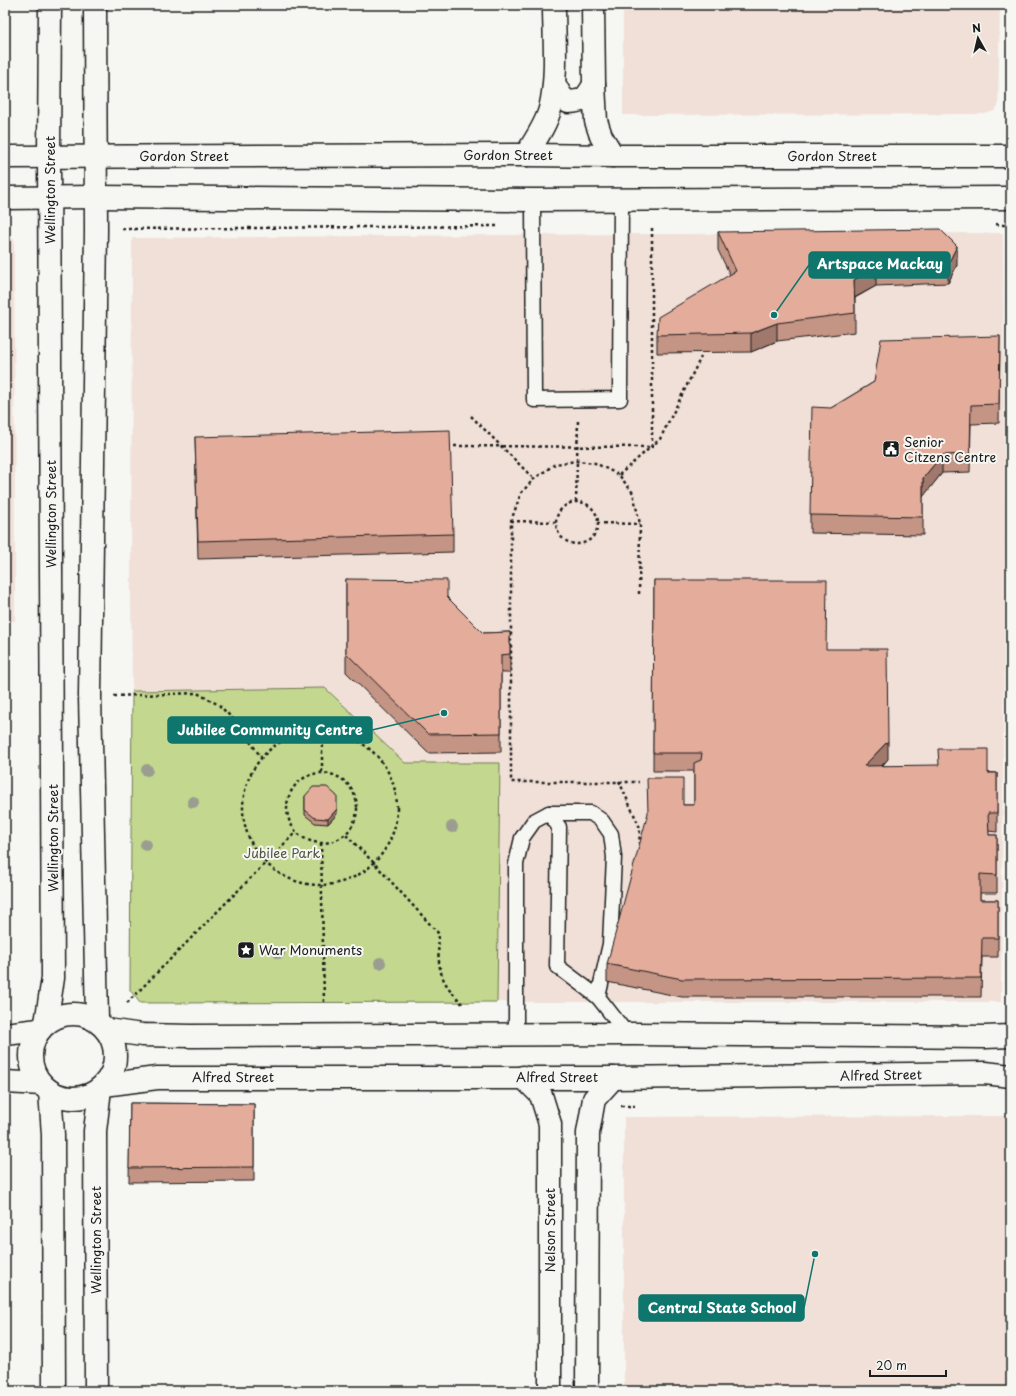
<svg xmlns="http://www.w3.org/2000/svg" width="1016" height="1396" font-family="'Playpen Sans',sans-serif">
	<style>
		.built { fill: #f1e0d8 }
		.green { fill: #c3d88e; stroke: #707a55 }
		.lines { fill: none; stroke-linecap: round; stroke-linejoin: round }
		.service-casing { stroke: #1c1c1c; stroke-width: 17 }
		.tertiary-casing { stroke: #1c1c1c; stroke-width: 25 }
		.secondary-casing { stroke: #1c1c1c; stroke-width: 25 }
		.path { stroke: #1c1c1c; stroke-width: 2.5; stroke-dasharray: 3 3; stroke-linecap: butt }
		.service { stroke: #f6f6f2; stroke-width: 14 }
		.tertiary { stroke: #f6f6f2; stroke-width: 22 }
		.secondary { stroke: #f6f6f2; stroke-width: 22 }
		.tree { fill: #9a9d8f }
		.wall { fill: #c49485; stroke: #1c1c1c }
		.shaded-wall { fill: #a0786c; stroke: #1c1c1c }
		.building { fill: #e4ac9b; stroke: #1c1c1c }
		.labels { text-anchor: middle; stroke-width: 4; stroke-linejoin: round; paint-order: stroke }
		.street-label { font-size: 13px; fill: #1c1c1c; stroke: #f6f6f2 }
		.poi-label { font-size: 13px; fill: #1c1c1c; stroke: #f6f6f2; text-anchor: start }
		.park-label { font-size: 13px; fill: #4e543e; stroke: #f6f6f2 }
		.leader { fill: none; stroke: #0f766e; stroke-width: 1.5 }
		.callout-dot { fill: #0f766e; stroke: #f6f6f2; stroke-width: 1.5 }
		.callout { fill: #0f766e; stroke: #0f766e; stroke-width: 1.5 }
		.callout-label { font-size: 14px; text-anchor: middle; font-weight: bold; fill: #fff }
	</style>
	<rect width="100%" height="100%" fill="#f6f6f2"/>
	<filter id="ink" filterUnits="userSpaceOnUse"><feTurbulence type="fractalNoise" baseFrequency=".025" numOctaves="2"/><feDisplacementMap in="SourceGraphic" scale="8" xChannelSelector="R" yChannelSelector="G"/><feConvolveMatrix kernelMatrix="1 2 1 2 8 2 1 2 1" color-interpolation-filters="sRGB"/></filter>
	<g filter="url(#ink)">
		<g class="built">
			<path d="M5,5h6l-1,110h-5z"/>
			<path d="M623,5h377l-2,101 -4,5 -9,3 -362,1z"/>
			<path d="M1003,233l2,308 -4,461h-504l-357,1 -10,-13 2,-299 -1,-97 1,-356 502,-4z"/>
			<path d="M5,239h9l1,382h-10z"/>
			<path d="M1005,1116l1,275h-382v-274z"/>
		</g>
		<path class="green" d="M325,688l80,75h95l-3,239 -357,1 -10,-13 2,-299z"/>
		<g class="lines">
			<defs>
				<g id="service">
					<path d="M533,200l1,200 86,-1 1,-200"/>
					<path d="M549,813l10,14 -2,139 41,31"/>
					<path d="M516,1035v-171l6,-26 12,-17 15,-8h42l11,8 9,13 3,23 -4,87 -12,53 29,37"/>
				</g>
				<g id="tertiary">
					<path d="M95,5l1,225 -6,466 7,324"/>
					<path d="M593,5l1,80 2,36 5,15 12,20"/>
					<path d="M555,85l6,11 7,6c17,-1 17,-3 26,-17"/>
					<path d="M526,155c9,-15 20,-30 24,-46 8,-32 4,-71 4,-104"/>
					<circle cx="73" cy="1056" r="42"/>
					<path d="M46,1023l7,-45 -4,-821 1,-152"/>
					<path d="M107,1030l35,5 49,1 443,-2 351,3 26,-1"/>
					<path d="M5,1034l34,-4"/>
					<path d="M523,1077l18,18 9,29v267"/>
					<path d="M5,1082l37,2"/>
					<path d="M104,1085l53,-7h456l372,-5 26,3"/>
					<path d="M50,1091l3,44 1,256"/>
					<path d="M96,1391l-1,-260 5,-42"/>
					<path d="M587,1391l1,-258 6,-34 19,-21"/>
				</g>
				<g id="secondary">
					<path d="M5,157l521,-2 87,1h398"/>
					<path d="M5,198l90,-1 438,3 478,-2"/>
				</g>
			</defs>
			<use href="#service" class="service-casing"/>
			<use href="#tertiary" class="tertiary-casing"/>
			<use href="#secondary" class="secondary-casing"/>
			<g class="path">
				<path d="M996,224l15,2"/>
				<path d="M122,229l377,-3"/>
				<path d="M471,416l63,63"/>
				<path d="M448,446l204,1v-222"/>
				<path d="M619,475l41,-36 41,-82"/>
				<path d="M576,502l2,-83"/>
				<circle cx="577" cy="523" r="21"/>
				<path d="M511,521l45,1"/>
				<path d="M597,523l43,1"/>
				<path d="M639,594l1,-70 -7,-31 -14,-18 -24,-12 -18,-2 -22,3 -21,15 -13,14 -10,28v261h128"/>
				<path d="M114,696l83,-3 22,12 17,17 25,35"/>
				<circle cx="320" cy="808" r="77"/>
				<path d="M322,772v-41"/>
				<circle cx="322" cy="808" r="35"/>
				<path d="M619,781l21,47 -1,20"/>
				<path d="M346,835l28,28 65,71c-1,16 -2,35 7,50 4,7 11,13 16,20"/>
				<path d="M321,843l3,160"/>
				<path d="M127,1003l169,-171"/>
				<path d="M621,1106h14"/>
			</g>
			<use href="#service" class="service"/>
			<use href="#tertiary" class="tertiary"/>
			<use href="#secondary" class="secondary"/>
		</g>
		<g class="tree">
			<circle cx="147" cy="770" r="6"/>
			<circle cx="193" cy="802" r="6"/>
			<circle cx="452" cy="827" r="6"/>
			<circle cx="146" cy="845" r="6"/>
			<circle cx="279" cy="953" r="6"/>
			<circle cx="380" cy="963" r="6"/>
		</g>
		<g class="wall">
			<path d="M718,232l239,33 -9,18 -72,3 -21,12v34l-78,9 -26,11 -94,1v-18l73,-60 -12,-25z"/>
			<path d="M1000,336l-1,87 -28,1 -1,48 -28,1 -19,23v39l-113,-2v-18l21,-107 43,-26z"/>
			<path d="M195,437l258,97v18l-255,7z"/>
			<path d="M346,579l101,18 36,36 27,-1v41h-9v79l-73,1 -82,-81z"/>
			<path d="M654,580l172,69 62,110 -6,7 115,7v59l-9,-1 1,4h8v58h-17v7h18v57h-16l-1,40h-299l-75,-15v-18l76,-159h11v-34h-41z"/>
			<path d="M305,796l32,18 -9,10 -13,-1 -10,-8z"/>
			<path d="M130,1103l124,1v77l-125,1z"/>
		</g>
		<g class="shaded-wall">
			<path d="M957,246v19l-9,18v-19z"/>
			<path d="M876,267v19l-22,12v-18z"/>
			<path d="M777,323v18l-26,11v-19z"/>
			<path d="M942,455v18l-19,24v-19z"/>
			<path d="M888,741v18l-24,25v-18z"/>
			<path d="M337,809v5l-9,10v-5z"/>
		</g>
		<g class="building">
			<path d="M940,229l17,17 -9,18 -72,3 -22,13 1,33 -78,10 -26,10 -94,2 1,-18 78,-46 -18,-39z"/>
			<path d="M1000,336l-1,68 -28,1 -1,49 -28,1 -19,23v39l-113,-2 2,-108 19,1 43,-26 7,-43z"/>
			<path d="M450,430l3,104 -255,7 -3,-104z"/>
			<path d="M346,579l101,1v17l36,36 27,-1v22l-9,1v78l-73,1 -82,-81z"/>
			<path d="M654,580h173l-1,69h61l1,92 -24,25 75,-1 -1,-16h50v24h9v40h-9l1,22h8v40l-17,-1v26h18v38h-16l-1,40 -299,1 -75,-15 41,-151 -1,-35h36v27h11v-42l7,-3 1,-7h-49z"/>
			<path d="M313,787h14l10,9v13l-9,10 -13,-1 -10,-8v-14z"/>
			<path d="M130,1103l124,1v63l-125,1z"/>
		</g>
	</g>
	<defs>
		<symbol id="civic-square" viewBox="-11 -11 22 22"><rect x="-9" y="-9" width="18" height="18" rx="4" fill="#1c1c1c" stroke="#f6f6f2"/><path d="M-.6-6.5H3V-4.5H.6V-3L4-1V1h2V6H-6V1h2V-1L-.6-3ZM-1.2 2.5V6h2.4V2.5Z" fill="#fff"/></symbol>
		<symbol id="sight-square" viewBox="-11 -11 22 22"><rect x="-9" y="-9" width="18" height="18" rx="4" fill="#1c1c1c" stroke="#f6f6f2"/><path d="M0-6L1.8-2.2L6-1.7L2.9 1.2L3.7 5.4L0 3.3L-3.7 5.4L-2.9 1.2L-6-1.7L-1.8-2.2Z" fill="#fff"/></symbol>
	</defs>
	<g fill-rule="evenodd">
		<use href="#civic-square" x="881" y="439" width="20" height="20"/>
		<use href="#sight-square" x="236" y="940" width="20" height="20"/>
	</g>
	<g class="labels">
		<g class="street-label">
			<text x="508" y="160">Gordon Street</text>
			<text x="184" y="161">Gordon Street</text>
			<text x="832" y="161">Gordon Street</text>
			<text transform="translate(50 190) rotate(-90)" y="5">Wellington Street</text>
			<text transform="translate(51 514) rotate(-90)" y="5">Wellington Street</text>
			<text transform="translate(53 838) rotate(-90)" y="5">Wellington Street</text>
			<text transform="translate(881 1075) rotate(-1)" y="5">Alfred Street</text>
			<text x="233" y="1082">Alfred Street</text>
			<text x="557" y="1082">Alfred Street</text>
			<text transform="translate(550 1230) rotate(-90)" y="5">Nelson Street</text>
			<text transform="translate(96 1240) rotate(-90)" y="5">Wellington Street</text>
		</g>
		<g class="poi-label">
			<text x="904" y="447">Senior<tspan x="904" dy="15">Citzens Centre</tspan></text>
			<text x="259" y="955">War Monuments</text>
		</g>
		<g class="park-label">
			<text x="282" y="858">Jubilee Park</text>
		</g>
	</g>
	<path class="leader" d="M774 315L809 265M444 713L372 730M815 1254L804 1308"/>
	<g class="callout-dot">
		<circle cx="774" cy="315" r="4"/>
		<circle cx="444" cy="713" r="4"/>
		<circle cx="815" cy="1254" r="4"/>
	</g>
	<g class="callout">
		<rect x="809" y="252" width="141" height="26" rx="4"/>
		<rect x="168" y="717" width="204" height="26" rx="4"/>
		<rect x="639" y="1295" width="165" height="26" rx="4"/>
	</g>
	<g class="callout-label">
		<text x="880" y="269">Artspace Mackay</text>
		<text x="270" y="735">Jubilee Community Centre</text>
		<text x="722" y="1313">Central State School</text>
	</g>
	<rect width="1016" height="1396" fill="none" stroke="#f6f6f2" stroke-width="20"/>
	<rect x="10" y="10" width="996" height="1376" fill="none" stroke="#1c1c1c" stroke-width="1.5" filter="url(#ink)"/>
	<g transform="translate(978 38) rotate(352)" stroke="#f6f6f2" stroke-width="3" paint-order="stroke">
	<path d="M0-3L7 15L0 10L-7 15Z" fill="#1c1c1c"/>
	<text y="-6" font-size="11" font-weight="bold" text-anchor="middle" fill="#1c1c1c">N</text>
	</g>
	<path d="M870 1370v6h76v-6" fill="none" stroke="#1c1c1c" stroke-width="2"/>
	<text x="876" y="1370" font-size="12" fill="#1c1c1c" stroke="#f6f6f2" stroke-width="3" paint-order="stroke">20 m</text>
</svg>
